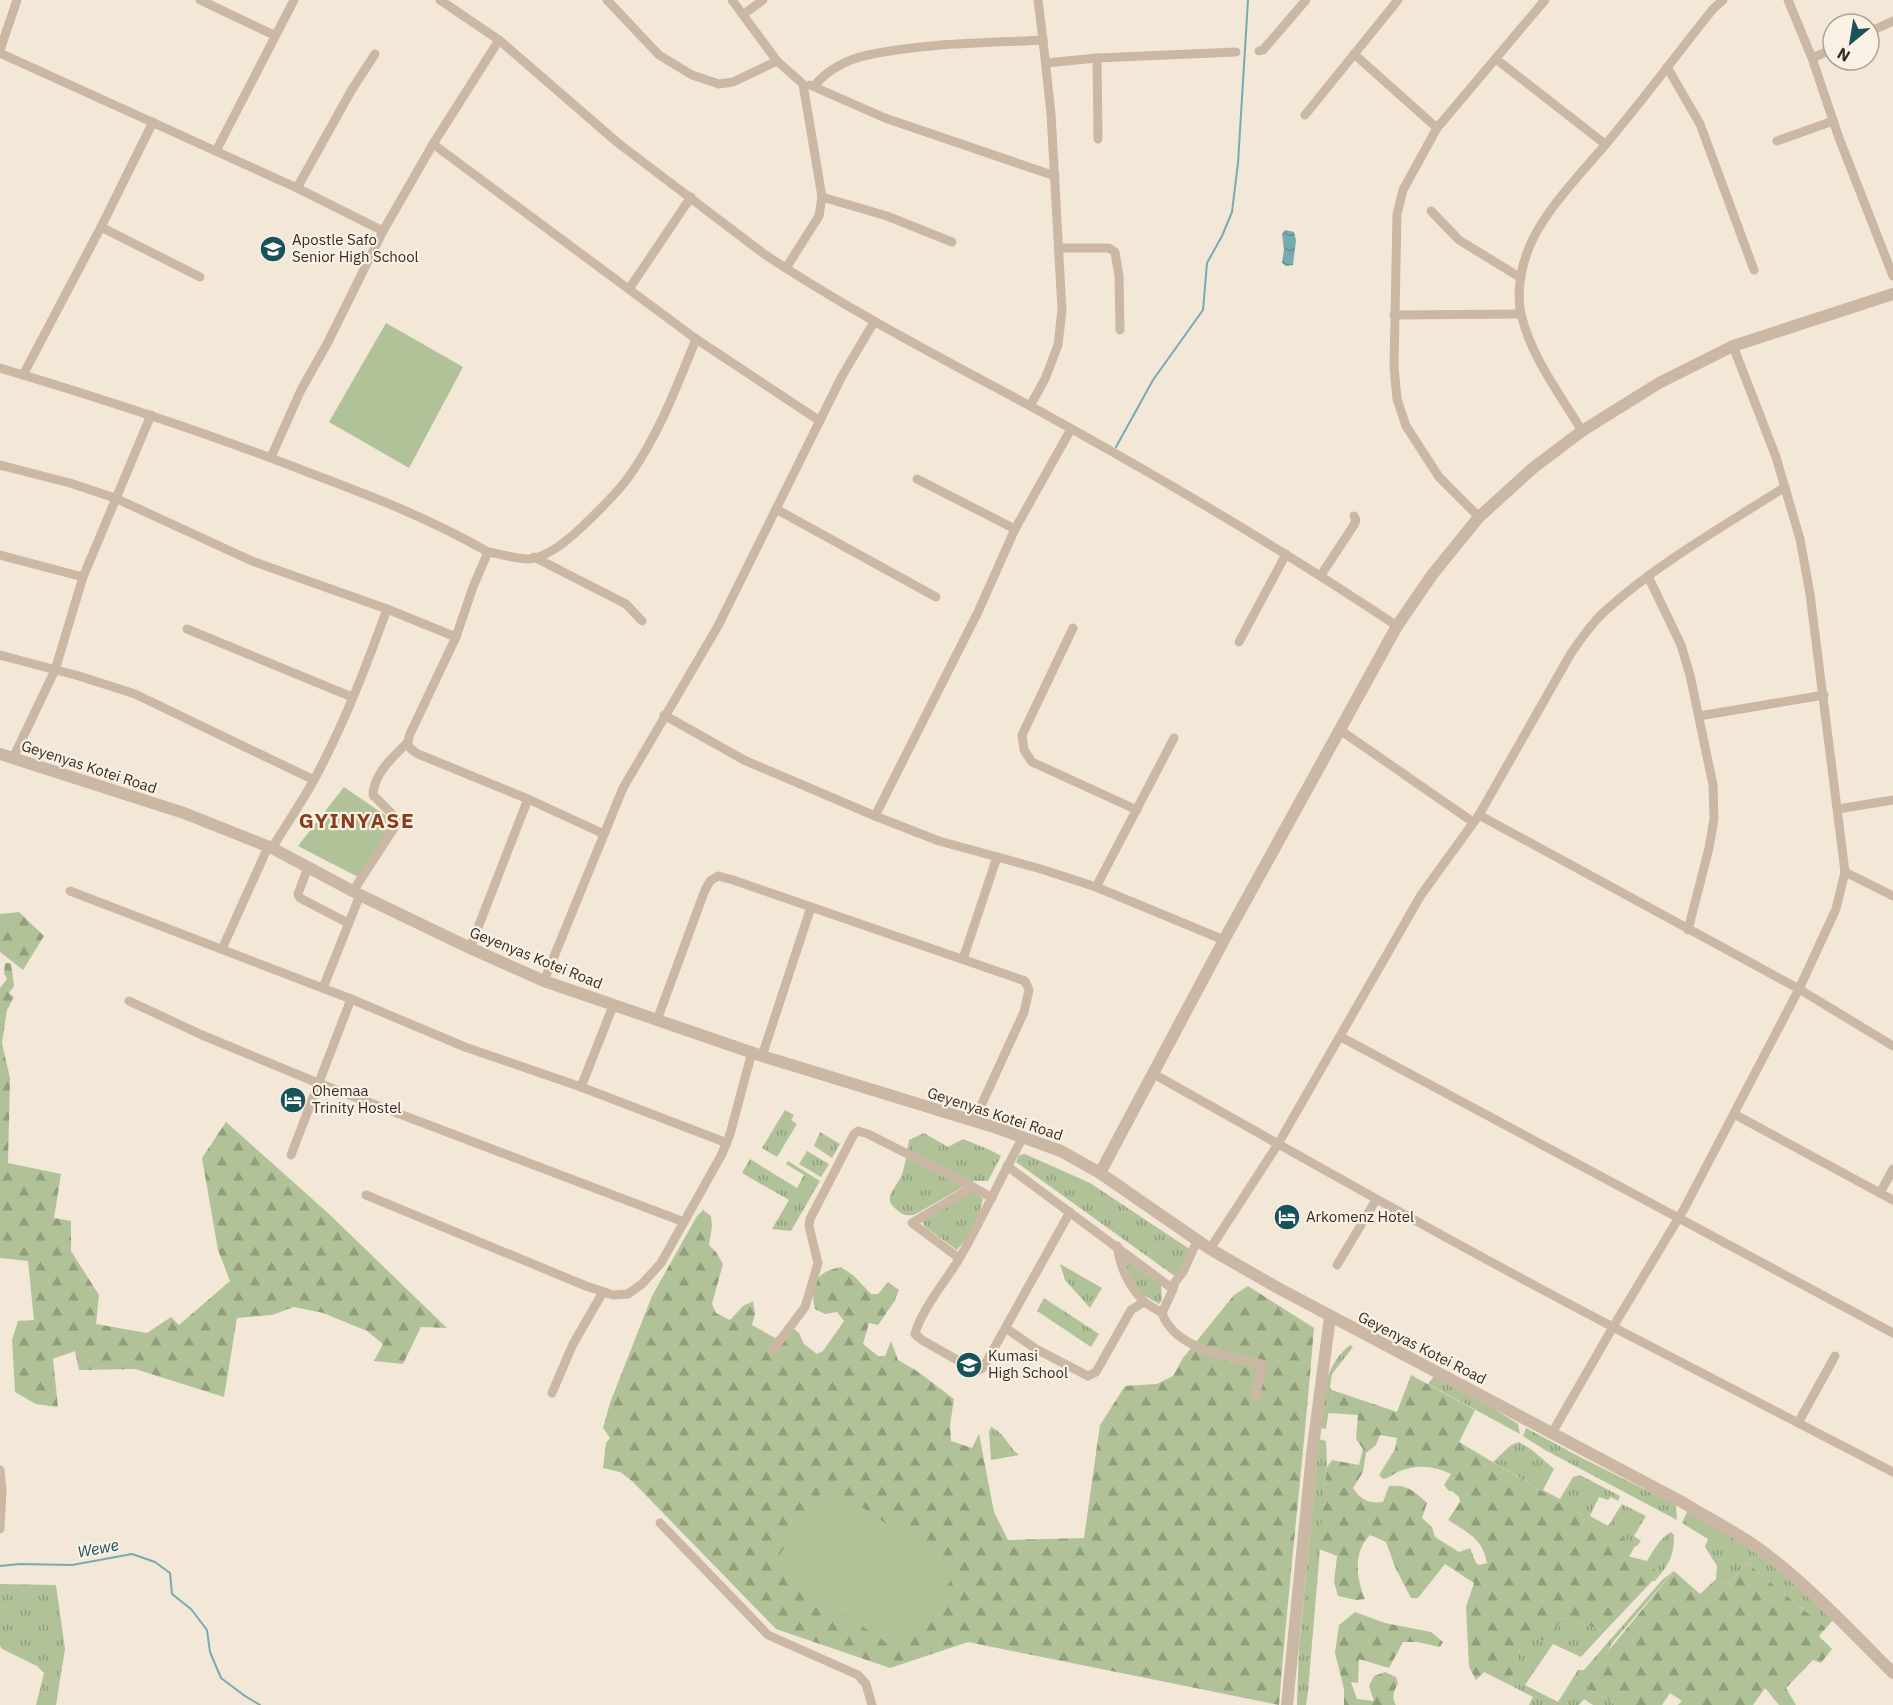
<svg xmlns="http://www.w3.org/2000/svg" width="1893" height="1705" font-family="'IBM Plex Sans',sans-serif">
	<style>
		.grass { fill: url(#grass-tufts) }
		.forest { fill: url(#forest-firs); fill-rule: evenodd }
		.pitch { fill: #b1c298 }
		.water { fill: url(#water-waves) }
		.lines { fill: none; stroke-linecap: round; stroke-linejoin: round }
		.stream { stroke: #76abb1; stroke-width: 2 }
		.minor { stroke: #cbb8a4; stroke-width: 9 }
		.tertiary { stroke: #cbb8a4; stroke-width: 12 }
		.labels { text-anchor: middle; stroke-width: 4.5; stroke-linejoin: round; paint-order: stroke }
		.poi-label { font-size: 15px; fill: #362c26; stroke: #faf1e5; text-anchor: start }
		.street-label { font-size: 15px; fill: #362c26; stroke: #faf1e5 }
		.water-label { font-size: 16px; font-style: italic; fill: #195259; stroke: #faf1e5 }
		.district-label { font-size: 21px; font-weight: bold; letter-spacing: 1.5px; fill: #893b1b; stroke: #faf1e5 }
	</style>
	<defs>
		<pattern id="grass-tufts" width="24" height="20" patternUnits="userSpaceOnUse" patternTransform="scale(1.5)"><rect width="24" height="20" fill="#b1c298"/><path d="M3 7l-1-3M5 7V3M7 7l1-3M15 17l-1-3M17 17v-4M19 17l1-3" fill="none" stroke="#919e7c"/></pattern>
		<pattern id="forest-firs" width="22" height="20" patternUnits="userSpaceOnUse" patternTransform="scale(1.5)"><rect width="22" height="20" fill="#b1c298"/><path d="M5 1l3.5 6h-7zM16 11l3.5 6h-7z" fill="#919e7c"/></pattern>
		<pattern id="water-waves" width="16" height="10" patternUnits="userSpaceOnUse" patternTransform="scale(1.5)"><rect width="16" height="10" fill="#76abb1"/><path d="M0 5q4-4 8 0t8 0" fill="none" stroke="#628b90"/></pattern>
	</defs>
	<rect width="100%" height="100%" fill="#f3e8d8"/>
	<g class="grass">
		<path d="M785,1110l9,5 -3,5 6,4 -20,33 -15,-9z"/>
		<path d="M820,1132l20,12 -8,14 -18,-12z"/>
		<path d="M924,1133l24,14 15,-8 27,11 11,6 -13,25h-14l-60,34c-7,1 -12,0 -17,-5 -17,-13 1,-23 5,-36 4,-11 5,-23 7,-34z"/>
		<path d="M807,1151l22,13 -8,13 -22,-13z"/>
		<path d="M1025,1154l65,29 101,67 -15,27 -160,-115 3,-7z"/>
		<path d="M750,1159l47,29 7,-13 -18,-11 2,-3 32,20 -29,50 -19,-2 17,-29 -47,-27z"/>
		<path d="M974,1191l9,8 -8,28 -18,23 -33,-24 -2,-5z"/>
		<path d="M1120,1255l41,28 1,17 -3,4 -23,-13z"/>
		<path d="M1060,1264l42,24 -12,20 -25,-28z"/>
		<path d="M1044,1298l55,36 -8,13 -54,-36z"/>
		<path d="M1350,1345l3,2 -21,27 -2,13 2,3 -6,39 -6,-1c5,-33 2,-60 30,-83z"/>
		<path d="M1435,1375l48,27 35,22 2,10 -92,-50z"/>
		<path d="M991,1427c14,6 17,20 28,28l-28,5 -2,-28z"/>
		<path d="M1526,1428l54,29 96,48 1,15 -132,-70 -22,-14z"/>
		<path d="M1319,1439l7,2 1,26 -19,224 -2,14h-9l2,-57z"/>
		<path d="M1519,1442l13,8 22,19 -11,21 17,9 13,-22 7,-2 40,21 -2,5 -7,-4 -3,3 -9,-3 -9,19 18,10 14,-22 24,12 -12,20 7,5 -4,5h-2l-6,11 -3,-1 -32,-34 -101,-60 18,-17z"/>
		<path d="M1688,1510l77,48 69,61 -8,9 -80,-66 -16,22 -14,-5 1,-13 -12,-19 3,-8 -26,-16z"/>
		<path d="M1671,1532l3,3c0,22 -5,29 -19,46h-3l7,-7 -12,-13c6,-10 13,-23 24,-29z"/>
		<path d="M1674,1571l-61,71 -25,47 24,12 3,4h-22l-9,-6 -5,6h-50l4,-8 -23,-12 14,-51 38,-16 43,13 -24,26 -28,-13 -28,41 33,17 20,-32h6l78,-90z"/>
		<path d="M0,1584l56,1 9,64 -9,56h-20l8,-32 -7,-7 -35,-17 -2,-3z"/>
	</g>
	<g class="forest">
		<path d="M19,912l25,24 -21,34 -23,-18v-38z"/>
		<path d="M5,963h6l3,23 -5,7 5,4 -7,13 -5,33 8,35 -2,85 53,11 -7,44 17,3v30l28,44 -3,29 51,9 24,-16 8,8 51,-44 -12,-31 -16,-92 24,-36 102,91 119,115 -26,-1 -18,37 -29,-3 9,-17 -16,-13 -44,-18 -29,-6 -22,8 -35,3 -13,79 -89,-28 -56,1 -4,-19 -22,8 5,48 -22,-3 -21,-12 -3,-52 6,-19 16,-1 -6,-59 -28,-3v-270l7,-9 -3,-6z"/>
		<path d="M703,1210l8,6 1,10 -3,19 7,7 7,12 -11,40 4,9 14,7 13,-14 10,-5 2,13 -3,11 23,13 17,-10 7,5 5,11 13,10 6,-3 21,-30 -7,-9 -12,2 -10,-5c-6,-25 1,-37 26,-42l13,9 17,18h7l10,-12 11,8 -5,12 -16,23 -9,-2 -6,21 15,12h7l6,-15 7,19 19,11 37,28 -4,26 1,16 21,7 7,-14 15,78 14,28 76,-2 16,-113 25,-39 32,-2 16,-8 10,-18 51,-63 14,-9 66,42c-10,126 -25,251 -35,377l-311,-63 -78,26 -114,-39 -144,-148 -12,-9 -17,-4 3,-25 4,-5 -7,-10 7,-25 42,-107 45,-80z"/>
		<path d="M1411,1375l64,35 -16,32 169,100 -1,14 20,5 12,13 -54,57 -43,-13 -14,23 -24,-6 -14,50 -26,-13 -8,8 -7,-13 -3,-60 8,-24 -29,-19 -27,34h-7l-15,-29 -10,-27 -16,-7c-17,17 -14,43 -5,64l-9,1 -18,-4 -4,-14 3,-26 -18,-7 8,-82 5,-7 27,5 4,-16 -7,-10 2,-24 -30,-2 4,-23 65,22zM1380,1435l17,3 -2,11 -16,26 4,4c7,-1 11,-6 17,-8 18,-7 35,-5 51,3l-7,11 5,6h3l7,6 1,5 -12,18c19,12 35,19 39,43l-8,2 -3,-2 -6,-15 -11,4 -24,-15 -3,-10 -10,-9 5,-15c-13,-12 -19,-19 -38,-17l-6,16c-14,2 -22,-2 -30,-14l10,-16 3,-19 10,-8z"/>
		<path d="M1746,1562l80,66 -7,8 13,13 -11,14 -8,-3 -27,28 10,17h-17l-14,-17 -12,17h-75l4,-4 -12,-8 -8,12h-47l-3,-4 -24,-12 -2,-11 88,-107 26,23 16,-15 14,5z"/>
		<path d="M1355,1612l30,11 46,9 12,10 -3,5 -23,-5h-14l-14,26 -30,-9 -1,24 -7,-1 6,17 17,2 -5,-15 5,-10 11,-4 11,5 2,6c-4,8 -7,15 -2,22h-52v-16l-9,-36 4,-28z"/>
	</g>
	<g class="pitch">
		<path d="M386,323l77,44 -54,101 -80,-46z"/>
		<path d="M344,787l51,35 -35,56 -62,-32z"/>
		<path d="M827,1484l130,87 -55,82 -130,-87z"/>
	</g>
	<path class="water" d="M1285,230l9,2 2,8 -3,25 -7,1 -4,-3 2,-14 -2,-15z"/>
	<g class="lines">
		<g class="stream">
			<path d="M1116,447l37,-67 50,-70 4,-47 15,-27 10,-24 6,-49 10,-163"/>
			<path d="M0,1566l20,-2 52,1 60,-11 23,8 15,11 2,21 19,15 16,21 3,22 11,26 24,18 15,9"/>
		</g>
		<g class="minor">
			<path d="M200,0l74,35"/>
			<path d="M440,0l59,40 119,103 146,111c86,57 177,104 268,153 124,68 247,140 365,219"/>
			<path d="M607,0l52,55 33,20 27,9 14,-2 44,-21"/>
			<path d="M732,0l45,61 26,23 19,113 -3,19 -33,52"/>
			<path d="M1038,0l5,40"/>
			<path d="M1788,0l24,58 27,80 54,138"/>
			<path d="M744,14l19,-14"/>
			<path d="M1869,32l24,-11"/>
			<path d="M0,50l17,-50"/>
			<path d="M1259,51l4,-1 43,-50"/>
			<path d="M0,53l297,135 86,43"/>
			<path d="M1354,54l83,74"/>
			<path d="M1097,58l1,81"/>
			<path d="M1812,58l21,-9"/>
			<path d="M1496,59l109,85"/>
			<path d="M1046,63l51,-5 139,-6"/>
			<path d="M1667,67l33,57 54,146"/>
			<path d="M810,85l75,33 170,58"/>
			<path d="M814,86c13,-16 34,-27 54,-31 56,-12 118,-12 175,-15l8,74 11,196 -4,35 -13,34 -15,27"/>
			<path d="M1305,115l93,-115"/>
			<path d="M1777,141l56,-20"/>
			<path d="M433,144l263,195 124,82"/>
			<path d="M216,151l78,-151"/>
			<path d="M297,188l54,-97 24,-37"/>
			<path d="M822,197l65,19 65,26"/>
			<path d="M1431,211l28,29 62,38"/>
			<path d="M101,227l99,50"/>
			<path d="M1059,248h50l6,4 4,24 1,54"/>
			<path d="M629,289l62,-92"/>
			<path d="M1394,315l127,-1"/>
			<path d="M1733,346l43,111 24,82 10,55 35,278 -9,37 -37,80 94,57"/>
			<path d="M0,368c104,31 208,65 310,105 61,23 121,46 178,79l-15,35 -17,50 -46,97c-4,11 -2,14 8,20l110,45 76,35"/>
			<path d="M23,375l78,-148 52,-105"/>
			<path d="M1582,431c-22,-37 -51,-74 -61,-117 -4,-18 -1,-41 5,-58 12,-39 53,-80 79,-111 37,-44 72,-91 108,-136l10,-9"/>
			<path d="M271,457l30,-67 27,-48 55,-111 50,-87 66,-104"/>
			<path d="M0,465l70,18 45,15 137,63 135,48 69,28"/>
			<path d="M917,479l98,50"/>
			<path d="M776,509l160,88"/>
			<path d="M1479,517l-40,-40 -33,-51 -9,-27 -3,-32 3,-153 6,-24 34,-62 108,-128"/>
			<path d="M488,552c13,2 27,7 41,7 20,-2 40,-20 54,-33 16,-16 34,-32 47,-51 29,-41 47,-89 66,-136"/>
			<path d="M0,555l83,22"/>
			<path d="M534,557l92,47 16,17"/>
			<path d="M1321,575l33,-50 2,-5 -2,-4"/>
			<path d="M1648,576l33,69 9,30 23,110 1,34 -5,29 -21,82"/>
			<path d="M1073,628l-51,107 2,15 8,12 105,48"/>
			<path d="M187,629l165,68"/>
			<path d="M1239,642l47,-88"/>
			<path d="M0,655l79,21 56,18 179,86"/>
			<path d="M664,715l80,45 131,56 64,25 102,28 55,18 128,53"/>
			<path d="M1699,716l125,-21"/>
			<path d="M1340,730l133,92"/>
			<path d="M13,758l42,-88 28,-93 68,-162"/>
			<path d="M1838,809l55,-9"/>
			<path d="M1479,815l91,-160c10,-15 21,-31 34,-43 54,-49 120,-86 181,-125"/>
			<path d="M875,816l103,-204 37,-83 56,-100"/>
			<path d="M272,848c14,-23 30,-46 43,-70 29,-54 51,-111 72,-169"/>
			<path d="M308,867l-10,27 2,4 48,25"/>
			<path d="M1845,872l48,24"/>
			<path d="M1096,887l78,-149"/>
			<path d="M70,891l281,108 114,48 116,40 146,56"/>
			<path d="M353,891l45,-69 -4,-6 -21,-21c1,-22 20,-38 34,-52"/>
			<path d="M470,948l58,-149"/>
			<path d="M222,949l46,-102"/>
			<path d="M963,959l34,-102"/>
			<path d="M544,981l79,-193 95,-162 124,-250 32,-54"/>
			<path d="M323,988l37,-93"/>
			<path d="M129,1001l73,34 116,48 366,139"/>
			<path d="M657,1020l48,-130 5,-9 8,-5 15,4 292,101 4,9 -5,22 -50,109"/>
			<path d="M1341,1037l552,296"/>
			<path d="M762,1056l49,-149"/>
			<path d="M1152,1073c153,86 306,173 461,254l71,-118 115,-220 -320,-174 -58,80 -143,249 -68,105"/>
			<path d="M581,1087l32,-81"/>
			<path d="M1734,1114l159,86"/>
			<path d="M1023,1137c-22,40 -41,82 -64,122 -12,20 -39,53 -44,75l7,6 51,29 6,1 4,-2 87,-156"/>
			<path d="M291,1155l60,-156"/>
			<path d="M1007,1166l166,123 2,-7 8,-10 14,-31"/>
			<path d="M1880,1193l13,-24"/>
			<path d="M366,1195l220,91 27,9 15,-1 14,-10 19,-21 61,-109 8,-20 22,-82"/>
			<path d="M1117,1246c4,24 11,38 27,56"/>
			<path d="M959,1258l-47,-35 61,-36"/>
			<path d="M1337,1265l39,-65"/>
			<path d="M1173,1289l-11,24c13,37 66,43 100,51l-7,34"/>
			<path d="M1006,1328l30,21 52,27 8,-4 35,-62 13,-8 18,11"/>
			<path d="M772,1351l33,-44 7,-23 6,-21 -9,-37 1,-7 44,-85 4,-3 10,3 105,53 19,11"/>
			<path d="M552,1393l21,-49 30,-52"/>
			<path d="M1798,1423l37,-67"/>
			<path d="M1552,1433l61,-106 280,145"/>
			<path d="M0,1470l2,20 -2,39"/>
			<path d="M660,1523l108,112 90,40 8,9 6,21"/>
		</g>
		<g class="tertiary">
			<path d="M0,754l184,59 88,35 88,47 110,53 74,33 218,75 235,72 64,23 39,22 110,76 68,39 404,214c26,16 54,30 79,48 48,36 90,81 132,123"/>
			<path d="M1100,1173l124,-233 173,-314 35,-51 47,-58 54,-49 49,-37 77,-48 74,-37 160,-52"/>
			<path d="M1287,1705l25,-251 18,-137"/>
		</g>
	</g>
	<defs>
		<symbol id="school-disc" viewBox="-11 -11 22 22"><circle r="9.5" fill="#195259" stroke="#faf1e5"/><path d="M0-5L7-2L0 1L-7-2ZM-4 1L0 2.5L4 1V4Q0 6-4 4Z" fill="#fff"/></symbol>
		<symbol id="hotel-disc" viewBox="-11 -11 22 22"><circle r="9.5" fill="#195259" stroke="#faf1e5"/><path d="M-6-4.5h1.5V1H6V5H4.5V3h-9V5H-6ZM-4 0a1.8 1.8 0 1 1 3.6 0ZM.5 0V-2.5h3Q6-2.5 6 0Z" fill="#fff"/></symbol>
	</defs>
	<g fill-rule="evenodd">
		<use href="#school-disc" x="258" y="234" width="30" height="30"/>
		<use href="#hotel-disc" x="278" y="1085" width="30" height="30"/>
		<use href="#hotel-disc" x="1272" y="1202" width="30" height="30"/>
		<use href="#school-disc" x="954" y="1350" width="30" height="30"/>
	</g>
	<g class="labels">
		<g class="poi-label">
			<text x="292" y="245">Apostle Safo<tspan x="292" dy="17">Senior High School</tspan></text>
			<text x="312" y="1096">Ohemaa<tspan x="312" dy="17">Trinity Hostel</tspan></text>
			<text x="1306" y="1222">Arkomenz Hotel</text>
			<text x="988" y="1361">Kumasi<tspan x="988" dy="17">High School</tspan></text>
		</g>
		<g class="street-label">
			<text transform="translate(89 767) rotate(18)" y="5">Geyenyas Kotei Road</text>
			<text transform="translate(536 958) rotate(22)" y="5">Geyenyas Kotei Road</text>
			<text transform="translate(995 1114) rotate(18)" y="5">Geyenyas Kotei Road</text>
			<text transform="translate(1422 1348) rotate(27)" y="5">Geyenyas Kotei Road</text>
		</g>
		<g class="water-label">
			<text transform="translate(98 1548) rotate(-11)" y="6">Wewe</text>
		</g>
		<g class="district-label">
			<text x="357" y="828">GYINYASE</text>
		</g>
	</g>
	<g transform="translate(1851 42) rotate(210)"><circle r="28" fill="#faf1e5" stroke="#aca299" stroke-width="1.5"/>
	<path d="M0-4.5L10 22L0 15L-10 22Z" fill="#195259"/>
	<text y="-9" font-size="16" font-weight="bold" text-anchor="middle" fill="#362c26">N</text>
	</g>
</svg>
